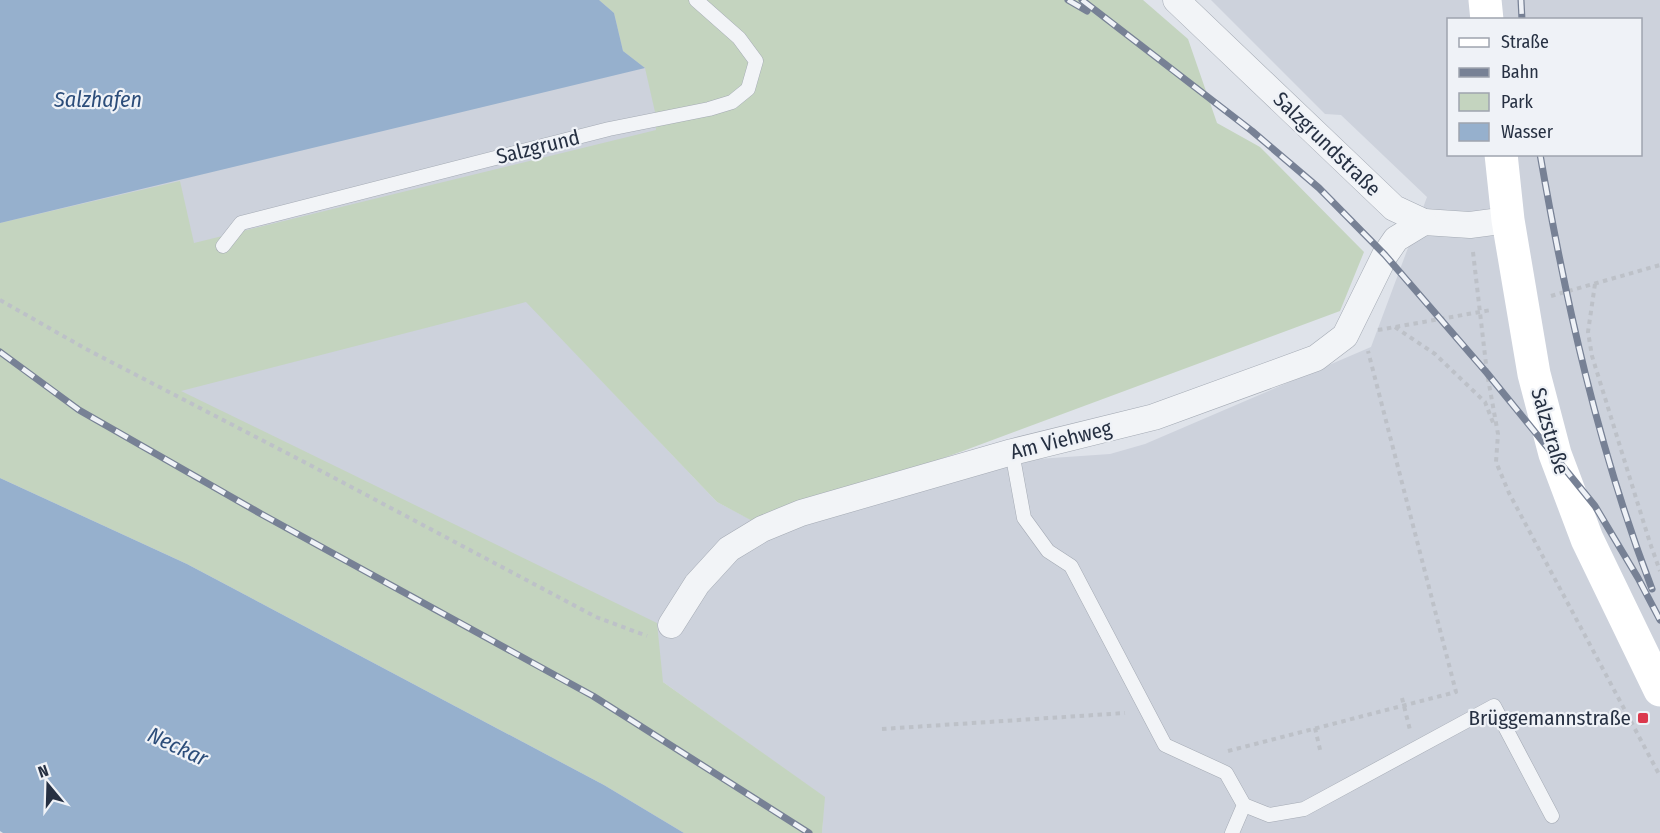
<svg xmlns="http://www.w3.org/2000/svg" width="1660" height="833" font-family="'Fira Sans Condensed',sans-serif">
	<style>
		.built { fill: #cdd2dc; fill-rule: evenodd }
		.green { fill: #c4d4bf }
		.water { fill: #96b0cd }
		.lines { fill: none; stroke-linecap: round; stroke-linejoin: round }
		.lane-casing { stroke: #a4aab4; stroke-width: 15 }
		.street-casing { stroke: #a4aab4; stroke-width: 27 }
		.path { stroke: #bdc1c8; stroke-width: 4; stroke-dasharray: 4.5 4.5; stroke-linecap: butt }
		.lane { stroke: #f2f4f7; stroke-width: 14 }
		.street { stroke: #f2f4f7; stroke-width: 26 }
		.secondary { stroke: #fff; stroke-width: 33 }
		.rail-casing { stroke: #778195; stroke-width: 7 }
		.rail { stroke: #eff2f7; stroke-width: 4.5; stroke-dasharray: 14; stroke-linecap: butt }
		.poi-dot { fill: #db384d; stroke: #eff2f7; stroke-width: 2 }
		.labels { text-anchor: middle; stroke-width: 4.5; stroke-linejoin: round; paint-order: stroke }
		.street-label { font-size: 21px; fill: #263042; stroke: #eff2f7 }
		.poi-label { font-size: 21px; fill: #263042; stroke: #eff2f7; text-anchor: end }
		.water-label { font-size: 22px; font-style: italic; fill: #2c4d7a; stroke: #eff2f7 }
	</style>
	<rect width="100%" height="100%" fill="#dfe3ea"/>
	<path class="built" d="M0,0h714l67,60 -254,242 190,200 42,22 223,-61 128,-9 35,-10 226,-97 56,-150 -86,-82 -16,-1 -114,-114h449v833h-838l2,-36 -161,-115 -483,-290 -180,-112zM1448,20h192v134h-192z"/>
	<path class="green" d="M599,0h544l45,39 29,84 43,24 104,105 -24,59 -377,140 -205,73 -41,-22 -191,-200 -345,89 476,232 6,59 162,115 -3,36h-138l-80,-48 -417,-221 -187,-86v-255l180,-42 14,62 462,-113 -1,-18 -10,-44 -22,-17 -9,-38z"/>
	<g class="water">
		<path d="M0,0h599l15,13 9,38 22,17 -645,155z"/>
		<path d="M0,478l187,86 417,221 80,48h-681l-3,-2z"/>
	</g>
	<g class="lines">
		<defs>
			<g id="lane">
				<path d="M223,246l18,-23 368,-94 100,-20 23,-7 16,-13 8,-28 -17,-23 -43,-38"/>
				<path d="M1012,452l12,66 24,33 23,15 94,179 61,28 18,32 -12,28"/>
				<path d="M1244,805l25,10 35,-6 190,-103 58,110"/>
			</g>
			<g id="street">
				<path d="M1176,0l218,208 30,14 46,3 38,-5"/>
				<path d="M671,625l26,-41 32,-35 33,-20 39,-16 211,-61 142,-35 162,-59 29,-22 40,-81 11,-16 28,-17"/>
			</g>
		</defs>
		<use href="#lane" class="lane-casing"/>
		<use href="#street" class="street-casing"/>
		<g class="path">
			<path d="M1473,252l14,121 11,61 -2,28 13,31 151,283"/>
			<path d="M1595,284l-7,48 4,24 58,187 10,28"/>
			<path d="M1551,296l109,-31"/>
			<path d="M0,300l86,49 222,115 288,153 51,19"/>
			<path d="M1395,327l40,27 50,48 9,23"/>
			<path d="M1378,330l113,-20"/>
			<path d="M1402,698l8,32"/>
			<path d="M1315,728l6,26"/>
			<path d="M882,729l243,-16"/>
			<path d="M1228,751l228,-59 -88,-341"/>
		</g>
		<use href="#lane" class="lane"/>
		<use href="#street" class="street"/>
		<g class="secondary">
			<path d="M1485,0l2,20"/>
			<path d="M1501,154l7,66 26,154 21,80 32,85 73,151"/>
		</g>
		<defs>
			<g id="rail">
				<path d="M1068,0l19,11"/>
				<path d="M1082,0l170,131 67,57 66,67 102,118 108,133 43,72 22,42"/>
				<path d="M1521,0l1,20"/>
				<path d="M1540,154c26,149 58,294 112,435"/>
				<path d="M0,352l79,58 184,105 330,181 216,137"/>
			</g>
		</defs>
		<use href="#rail" class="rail-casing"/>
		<use href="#rail" class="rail"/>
	</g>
	<rect class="poi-dot" x="1637" y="712" width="12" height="12" rx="3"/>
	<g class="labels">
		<g class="street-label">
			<text transform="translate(1327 144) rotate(44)" y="7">Salzgrundstraße</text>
			<text transform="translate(538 147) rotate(-14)" y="7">Salzgrund</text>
			<text transform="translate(1550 431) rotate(74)" y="7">Salzstraße</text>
			<text transform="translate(1061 440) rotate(-14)" y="7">Am Viehweg</text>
		</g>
		<g class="poi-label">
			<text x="1631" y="725">Brüggemannstraße</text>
		</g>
		<g class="water-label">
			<text x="98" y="107">Salzhafen</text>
			<text transform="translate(178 746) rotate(25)" y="8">Neckar</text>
		</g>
	</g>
	<rect x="1447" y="18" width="195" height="138" fill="#eff2f7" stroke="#9fa4af" stroke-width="1.5"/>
	<rect x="1459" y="38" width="30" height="9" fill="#ffffff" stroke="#9fa4af" stroke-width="1.5"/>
	<text x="1501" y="48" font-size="18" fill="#263042">Straße</text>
	<rect x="1459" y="68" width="30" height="9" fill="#778195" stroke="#9fa4af" stroke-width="1.5"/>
	<text x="1501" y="78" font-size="18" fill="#263042">Bahn</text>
	<rect x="1459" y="93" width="30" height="18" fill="#c4d4bf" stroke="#9fa4af" stroke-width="1.5"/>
	<text x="1501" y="108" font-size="18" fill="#263042">Park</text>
	<rect x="1459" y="123" width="30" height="18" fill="#96b0cd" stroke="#9fa4af" stroke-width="1.5"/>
	<text x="1501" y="138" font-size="18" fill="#263042">Wasser</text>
	<g transform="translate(48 785) rotate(341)" stroke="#eff2f7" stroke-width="4.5" paint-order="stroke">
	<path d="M0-4.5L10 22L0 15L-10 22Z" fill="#263042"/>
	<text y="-9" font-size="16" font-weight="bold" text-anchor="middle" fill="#263042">N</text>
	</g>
</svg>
